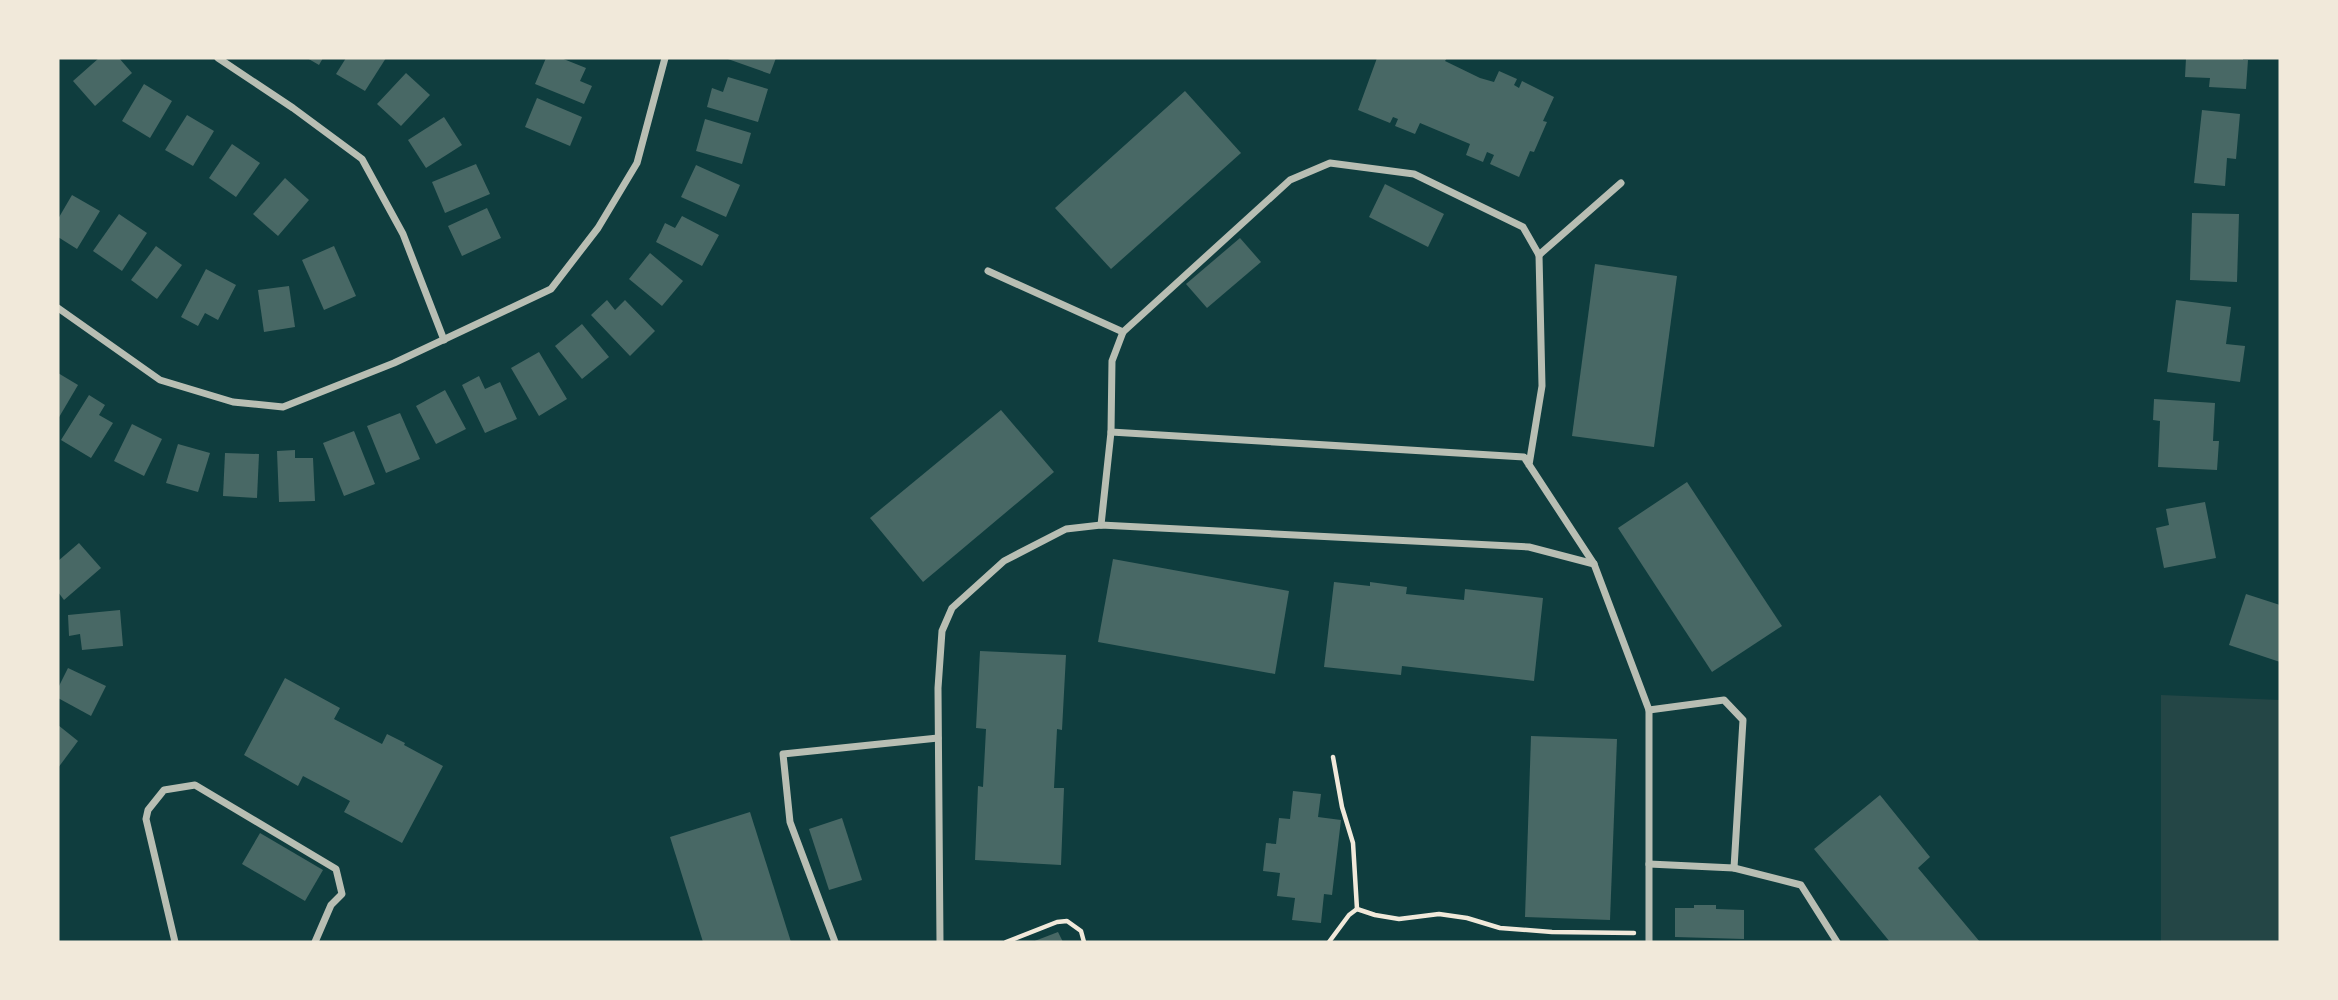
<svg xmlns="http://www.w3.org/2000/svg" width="2338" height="1000" font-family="Roboto,sans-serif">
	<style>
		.green { fill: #244646 }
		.building { fill: #486865 }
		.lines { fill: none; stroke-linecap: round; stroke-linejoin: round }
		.path { stroke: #f1e9da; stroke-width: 4.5 }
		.minor { stroke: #b8beb3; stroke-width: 7 }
	</style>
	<rect width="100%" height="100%" fill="#0f3d3e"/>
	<path class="green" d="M2161,695l119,5v242h-119z"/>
	<g class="building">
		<path d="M99,58h20l13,15 -37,33 -22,-25z"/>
		<path d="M307,58h16l-4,7z"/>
		<path d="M346,58h40l-21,33 -29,-17z"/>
		<path d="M546,58h15l25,10 -6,13 12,5 -8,18 -49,-20z"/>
		<path d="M725,58h51l-6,16z"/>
		<path d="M1377,58h70l-2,3 35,17 14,4 5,-11 18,8 -3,6 5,3 3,-7 32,16 -11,24 4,1 -13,30 -4,-1 -11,26 -29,-13 4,-9 -7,-3 -4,10 -17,-7 4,-11 -50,-21 -5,11 -20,-8 3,-7 -5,-2 -3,6 -32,-13z"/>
		<path d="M2186,58h57v2h5l-2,29 -37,-2 1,-9 -25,-1z"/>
		<path d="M406,73l24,22 -29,31 -24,-22z"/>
		<path d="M728,77l40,12 -10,33 -51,-15 5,-19 11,4z"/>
		<path d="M144,84l28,17 -22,37 -28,-17z"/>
		<path d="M1185,91l56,62 -130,116 -56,-61z"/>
		<path d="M537,98l45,19 -12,29 -45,-19z"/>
		<path d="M2202,110l38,4 -4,45 -9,-1 -2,28 -31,-3z"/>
		<path d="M187,115l27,16 -21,35 -28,-16z"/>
		<path d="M444,117l18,28 -36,23 -18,-28z"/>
		<path d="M705,119l46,14 -9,31 -46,-13z"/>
		<path d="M232,144l28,19 -24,34 -27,-19z"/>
		<path d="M476,164l14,30 -45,19 -13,-31z"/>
		<path d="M696,165l44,20 -14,32 -45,-20z"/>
		<path d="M285,178l24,22 -31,36 -25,-22z"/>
		<path d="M1385,184l59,30 -16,33 -59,-30z"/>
		<path d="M72,195l28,16 -23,38 -19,-12v-18z"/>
		<path d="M487,208l14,30 -39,18 -14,-30z"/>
		<path d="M2192,213l47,1 -2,68 -47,-2z"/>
		<path d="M119,214l28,19 -25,38 -29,-20z"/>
		<path d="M682,216l37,19 -17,31 -46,-24 9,-19 10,5z"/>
		<path d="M1240,238l21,24 -54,46 -21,-24z"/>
		<path d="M156,246l26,19 -25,34 -26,-19z"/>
		<path d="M334,246l22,50 -32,14 -22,-50z"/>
		<path d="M650,253l33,28 -21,25 -33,-27z"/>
		<path d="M1595,264l82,12 -23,171 -82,-11z"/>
		<path d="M206,269l30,16 -18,35 -13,-7 -7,13 -17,-9z"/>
		<path d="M289,286l6,41 -31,5 -6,-42z"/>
		<path d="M607,300l8,10 10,-10 30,31 -25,25 -39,-41z"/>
		<path d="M2176,300l55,7 -5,37 19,2 -5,36 -73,-10z"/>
		<path d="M582,324l27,33 -27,22 -27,-33z"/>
		<path d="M539,352l28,47 -28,17 -28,-48z"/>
		<path d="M58,373l20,12 -20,34z"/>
		<path d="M479,376l6,13 15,-7 17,37 -32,14 -23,-48z"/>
		<path d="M445,390l21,39 -30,15 -20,-38z"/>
		<path d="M89,395l16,10 -6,10 14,8 -22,35 -30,-18z"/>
		<path d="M2154,399l61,4 -2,38h6l-2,29 -59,-3 2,-46 -7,-1z"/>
		<path d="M1001,410l53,62 -131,110 -53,-64z"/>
		<path d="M400,413l20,46 -34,14 -19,-47z"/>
		<path d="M132,424l30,15 -18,37 -30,-15z"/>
		<path d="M354,431l21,53 -31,12 -21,-53z"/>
		<path d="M178,444l32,9 -12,39 -32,-9z"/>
		<path d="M295,450v8h18l2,43 -36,1 -2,-51z"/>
		<path d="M225,453l34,1 -2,44 -34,-2z"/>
		<path d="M1687,482l95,144 -70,46 -94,-144z"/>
		<path d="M2205,502l11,56 -52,10 -8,-40 13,-3 -3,-16z"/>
		<path d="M79,543l22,25 -37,32 -6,-8v-31z"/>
		<path d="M1113,559l176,32 -14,83 -177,-32z"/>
		<path d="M1334,582l36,4v-4l37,5 -1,7 58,6 1,-11 78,9 -9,83 -132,-15 -1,9 -77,-8z"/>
		<path d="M2246,594l34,11v57l-51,-17z"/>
		<path d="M120,610l3,36 -41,4 -2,-16 -11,2 -1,-21z"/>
		<path d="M980,651l86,4 -4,75 -5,-1 -3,59h10l-3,77 -86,-5 3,-74 5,1 3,-58 -10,-1z"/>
		<path d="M68,668l38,18 -15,30 -33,-18v-10z"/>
		<path d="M285,678l55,30 -6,11 48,25 5,-10 18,9 -1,2 39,21 -41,77 -58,-31 6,-11 -47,-25 -5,10 -54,-31z"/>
		<path d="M58,725l20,16 -20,27z"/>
		<path d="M1531,736l86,3 -7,181 -85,-3z"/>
		<path d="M1293,791l28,3 -3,23 23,3 -9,75 -8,-1 -3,29 -29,-3 3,-22 -18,-2 3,-23 -17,-2 3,-28 10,1 3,-26 11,1z"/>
		<path d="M1880,795l50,62 -12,11 62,74h-90l-76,-93z"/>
		<path d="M750,812l41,130h-88l-33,-105z"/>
		<path d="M842,818l20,62 -33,10 -20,-61z"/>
		<path d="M260,833l63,37 -18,31 -63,-37z"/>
		<path d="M1694,905h22v4l28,1v29l-69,-2v-29h19z"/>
		<path d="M1058,932l5,10h-31z"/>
	</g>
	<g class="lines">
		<g class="path">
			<path d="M1333,757l9,50 11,36 4,66"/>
			<path d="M1006,942l51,-20 10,-1 14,10 3,11"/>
			<path d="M1329,942l20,-27 8,-6 18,6 24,4 40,-5 28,4 33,10 52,4 82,1"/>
		</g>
		<g class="minor">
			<path d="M218,58l75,50 69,51 41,75 41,106"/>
			<path d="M1539,255l82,-72"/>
			<path d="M988,271l135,61"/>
			<path d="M58,308l102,72 73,22 50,5 111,-44 157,-74 47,-61 39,-65 28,-105"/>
			<path d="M1529,465l13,-79 -3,-131 -16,-28 -109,-53 -84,-11 -40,17 -167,152 -11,29 -1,71 413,25 70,107 55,146v232"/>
			<path d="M1101,525l10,-93"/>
			<path d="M1649,864l85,4 9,-148 -19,-20 -75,10"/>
			<path d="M1734,868l67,17 36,57"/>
			<path d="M175,942l-29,-123 2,-9 16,-20 31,-5 141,84 6,25 -11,11 -16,37"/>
			<path d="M835,942l-45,-120 -7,-68 155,-16"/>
			<path d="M940,942l-2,-254 4,-57 10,-23 52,-47 62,-32 35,-4 428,22 65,17"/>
		</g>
	</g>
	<rect width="2338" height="1000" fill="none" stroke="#f1e9da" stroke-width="119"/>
</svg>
